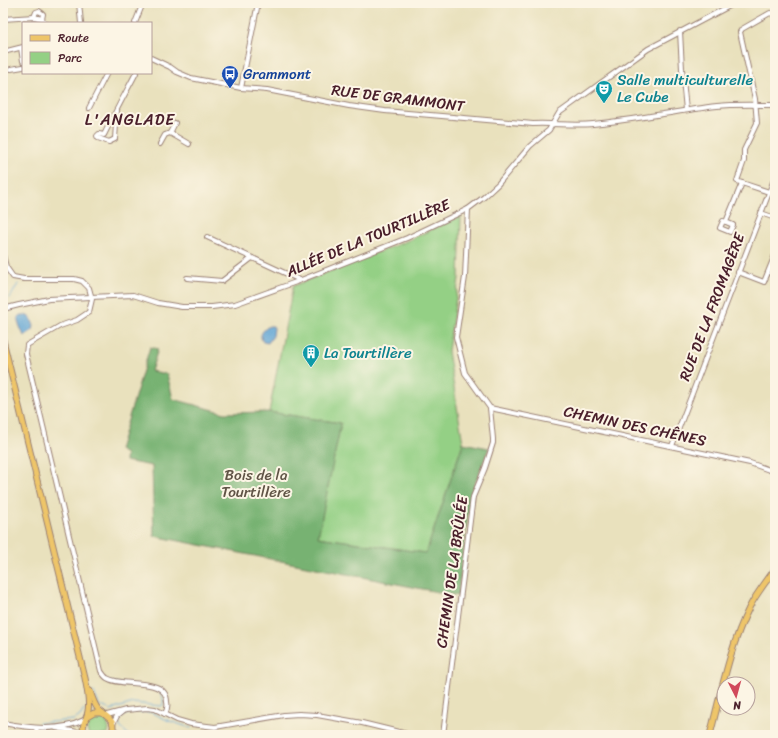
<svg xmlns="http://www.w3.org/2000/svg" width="778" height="738" font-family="Sriracha,sans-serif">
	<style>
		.green { fill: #94d085; stroke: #6f7858 }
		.forest { fill: #77b272; stroke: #60684e }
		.water { fill: #5fa4d4; stroke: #546280 }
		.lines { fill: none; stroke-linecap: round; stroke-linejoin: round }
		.stream { stroke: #5fa4d4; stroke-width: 1 }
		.minor-casing { stroke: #9a8074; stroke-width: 6 }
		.major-casing { stroke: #9a8074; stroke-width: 7 }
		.minor { stroke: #fff; stroke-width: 4 }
		.major { stroke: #eec569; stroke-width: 5 }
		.labels { text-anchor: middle; stroke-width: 4; stroke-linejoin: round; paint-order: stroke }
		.transit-label { font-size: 15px; fill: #164399; stroke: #fcf5e5; text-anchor: start }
		.culture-label { font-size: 15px; fill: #0d838f; stroke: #fcf5e5; text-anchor: start }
		.street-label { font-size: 15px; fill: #4a1f2b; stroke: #fcf5e5 }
		.park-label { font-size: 15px; fill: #605446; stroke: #fcf5e5 }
		.neighbourhood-label { font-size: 16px; letter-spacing: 1px; fill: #4a1f2b; stroke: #fcf5e5 }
	</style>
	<rect width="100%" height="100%" fill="#fcf5e5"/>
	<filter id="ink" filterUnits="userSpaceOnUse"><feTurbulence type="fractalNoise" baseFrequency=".025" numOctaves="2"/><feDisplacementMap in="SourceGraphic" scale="8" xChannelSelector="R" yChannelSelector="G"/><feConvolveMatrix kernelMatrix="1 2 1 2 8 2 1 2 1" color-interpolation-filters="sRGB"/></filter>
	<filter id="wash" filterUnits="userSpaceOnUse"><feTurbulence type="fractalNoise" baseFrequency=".012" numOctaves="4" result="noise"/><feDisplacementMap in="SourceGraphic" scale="16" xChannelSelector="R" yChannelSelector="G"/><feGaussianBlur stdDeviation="0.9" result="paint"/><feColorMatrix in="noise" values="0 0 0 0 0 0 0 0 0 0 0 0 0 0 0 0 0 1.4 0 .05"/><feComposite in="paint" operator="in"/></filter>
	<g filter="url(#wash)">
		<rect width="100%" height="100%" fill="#e9e1bd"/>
		<g class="green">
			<path d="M461,216l-2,62 -11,73 15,92 -37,110 -109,-16 24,-114 -72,-11 24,-126 116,-46z"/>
			<path d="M95,717h4l8,4 2,9 -2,5h-18c-4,-8 -2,-14 6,-18z"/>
		</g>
		<path class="forest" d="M150,347l8,2 -7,22 16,3 6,25 52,14 44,-1 72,11 -23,114 108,16 37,-110 26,5 -19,48 -12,100 -304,-60 -2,-70 -27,-5 1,-7 -7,-4z"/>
		<g class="water">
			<path d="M21,315c9,0 10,3 13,11l-1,4 -9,6 -6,-14v-5z"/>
			<path d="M269,326h4l1,2 -1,8 -5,7 -5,-1c-5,-7 0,-12 6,-16z"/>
		</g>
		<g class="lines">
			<g class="stream">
				<path d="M10,298l8,-14"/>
				<path d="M94,692l5,13 12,5 22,-7 28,3 2,-1c1,-8 -1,-12 -8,-16l-46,-7 -5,-2"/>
				<path d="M39,723l35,-3 6,-4 4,-6"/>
				<path d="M57,735l-1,-2 2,-1 16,3"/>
				<path d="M129,735l-9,-8 -1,-6 5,-6 10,-3h17l16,8 24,8"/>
			</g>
		</g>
	</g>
	<g filter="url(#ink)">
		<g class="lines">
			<defs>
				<g id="minor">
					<path d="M79,3l2,20"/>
					<path d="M34,17l2,-5 3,-1 4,3 -1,5"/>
					<path d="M3,19l31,-2 8,2 3,4"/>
					<path d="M135,23l8,-20"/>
					<path d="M680,31l2,38 4,41"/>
					<path d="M21,48l2,13"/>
					<path d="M3,52l20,-5"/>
					<path d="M151,58l19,9 7,5 14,6 50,10 26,2 82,16 36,5 148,13c20,-1 40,2 60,0 42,-4 83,-13 124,-18 19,-2 39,-1 58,-1"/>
					<path d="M11,69l12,-2"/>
					<path d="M241,88l17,-85"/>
					<path d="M89,108l18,-35"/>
					<path d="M117,110l-2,29 -6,3 -11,-4 -1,-2 2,-2 5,1c10,-21 21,-41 32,-62"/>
					<path d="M170,133l5,-10"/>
					<path d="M160,144l5,-9 5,-2 19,11"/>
					<path d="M742,183l-5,-2 7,-20v-11l13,-27 -2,-24 -15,-67 2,-3 28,-16 3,1 2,3"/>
					<path d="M761,213l14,5"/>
					<path d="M726,222l7,3 -3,7 -10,-4 3,-7 3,1 16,-39 33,11"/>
					<path d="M207,237l93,43"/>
					<path d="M3,255l3,12 7,10 11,2h50l8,2 7,7 3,11 -3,13 -12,8 -17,6 -33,19 -1,9 75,317c2,3 4,6 6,7 15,10 60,-2 60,24 1,4 0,8 -2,12"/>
					<path d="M738,272l26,10 11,-27"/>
					<path d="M187,278l35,3 30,-23"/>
					<path d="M3,309l16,-4 30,-6 84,-4 25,8 24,4h30l23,-3 61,-22 111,-44 61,-29 16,-12 14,-13 32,-38 19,-16 10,-17 7,-5 82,-59 87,-46"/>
					<path d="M490,408l260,55 25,9"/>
					<path d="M672,446l103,-269"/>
					<path d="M107,715l19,-5 21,-2 8,1 22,11 14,4 24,3 69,-12 15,-1 18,1 45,8 49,12"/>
					<path d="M3,723c26,5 57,9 81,-3"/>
					<path d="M113,724l4,-8 5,-4"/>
					<path d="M36,728l2,7"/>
					<path d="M56,728l27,5"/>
					<path d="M113,729l9,6"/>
					<path d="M443,735l30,-238 12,-29 8,-25v-4l-3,-31 -25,-35 -9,-36 9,-60 3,-68"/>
				</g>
				<g id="major">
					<path d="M3,340l82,338c2,11 5,22 3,33 -1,9 -8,14 -3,24"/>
					<path d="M90,691c2,6 4,13 8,18 8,9 20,10 13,26"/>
					<path d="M87,717l7,-4h8"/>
					<path d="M710,735c11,-42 20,-89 39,-127 7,-14 17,-26 26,-39"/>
				</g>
			</defs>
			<use href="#minor" class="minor-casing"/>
			<use href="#major" class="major-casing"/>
			<use href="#minor" class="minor"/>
			<use href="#major" class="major"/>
		</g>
	</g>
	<defs>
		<symbol id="bus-pin" viewBox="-11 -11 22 30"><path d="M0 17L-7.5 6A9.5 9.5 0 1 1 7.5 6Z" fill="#1a4fb4" stroke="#fcf5e5"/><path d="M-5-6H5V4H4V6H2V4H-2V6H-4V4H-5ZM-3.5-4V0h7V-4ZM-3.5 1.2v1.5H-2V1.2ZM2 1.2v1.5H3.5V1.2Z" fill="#fff"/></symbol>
		<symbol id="theatre-pin" viewBox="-11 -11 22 30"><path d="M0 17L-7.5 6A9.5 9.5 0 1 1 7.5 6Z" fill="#0f9aa8" stroke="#fcf5e5"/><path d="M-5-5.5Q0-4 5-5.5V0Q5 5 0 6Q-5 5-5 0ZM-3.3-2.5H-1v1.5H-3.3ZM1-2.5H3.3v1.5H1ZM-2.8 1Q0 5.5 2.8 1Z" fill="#fff"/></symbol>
		<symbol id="building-pin" viewBox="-11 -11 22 30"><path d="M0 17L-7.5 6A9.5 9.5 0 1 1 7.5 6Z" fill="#0f9aa8" stroke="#fcf5e5"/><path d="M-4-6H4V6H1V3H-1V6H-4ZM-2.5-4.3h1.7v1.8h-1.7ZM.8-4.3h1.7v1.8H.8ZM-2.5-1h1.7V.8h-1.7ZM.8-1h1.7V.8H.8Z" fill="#fff"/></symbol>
	</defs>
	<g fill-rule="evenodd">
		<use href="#bus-pin" x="220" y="64" width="20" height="27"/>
		<use href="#theatre-pin" x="594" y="79" width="20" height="27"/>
		<use href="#building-pin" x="301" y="343" width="20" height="27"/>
	</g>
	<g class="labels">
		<g class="transit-label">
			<text x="243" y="79">Grammont</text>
		</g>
		<g class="culture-label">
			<text x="617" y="85">Salle multiculturelle<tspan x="617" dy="17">Le Cube</tspan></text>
			<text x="324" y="358">La Tourtillère</text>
		</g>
		<g class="street-label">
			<text transform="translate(398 98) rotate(7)" y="5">RUE DE GRAMMONT</text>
			<text transform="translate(368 238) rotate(-23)" y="5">ALLÉE DE LA TOURTILLÈRE</text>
			<text transform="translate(712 307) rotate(-69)" y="5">RUE DE LA FROMAGÈRE</text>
			<text transform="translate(635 426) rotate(12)" y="5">CHEMIN DES CHÊNES</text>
			<text transform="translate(452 572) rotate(-82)" y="5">CHEMIN DE LA BRÛLÉE</text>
		</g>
		<g class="park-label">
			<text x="256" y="480">Bois de la<tspan x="256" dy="17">Tourtillère</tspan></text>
		</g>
		<g class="neighbourhood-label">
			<text x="130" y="125">L'ANGLADE</text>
		</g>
	</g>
	<rect width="778" height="738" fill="none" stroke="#fcf5e5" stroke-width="16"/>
	<rect x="22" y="22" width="130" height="52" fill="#fcf5e5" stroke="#b59f9b"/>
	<rect x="30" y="35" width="20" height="6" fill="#eec569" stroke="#b59f9b"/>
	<text x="58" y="42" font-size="12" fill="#4a1f2b">Route</text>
	<rect x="30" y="52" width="20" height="12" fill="#94d085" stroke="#b59f9b"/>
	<text x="58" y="62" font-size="12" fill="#4a1f2b">Parc</text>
	<g transform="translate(736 696) rotate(174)"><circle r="19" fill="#fcf5e5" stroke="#b59f9b"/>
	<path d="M0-3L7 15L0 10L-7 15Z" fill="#d1495b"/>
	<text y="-6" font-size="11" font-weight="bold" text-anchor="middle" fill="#4a1f2b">N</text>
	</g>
</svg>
